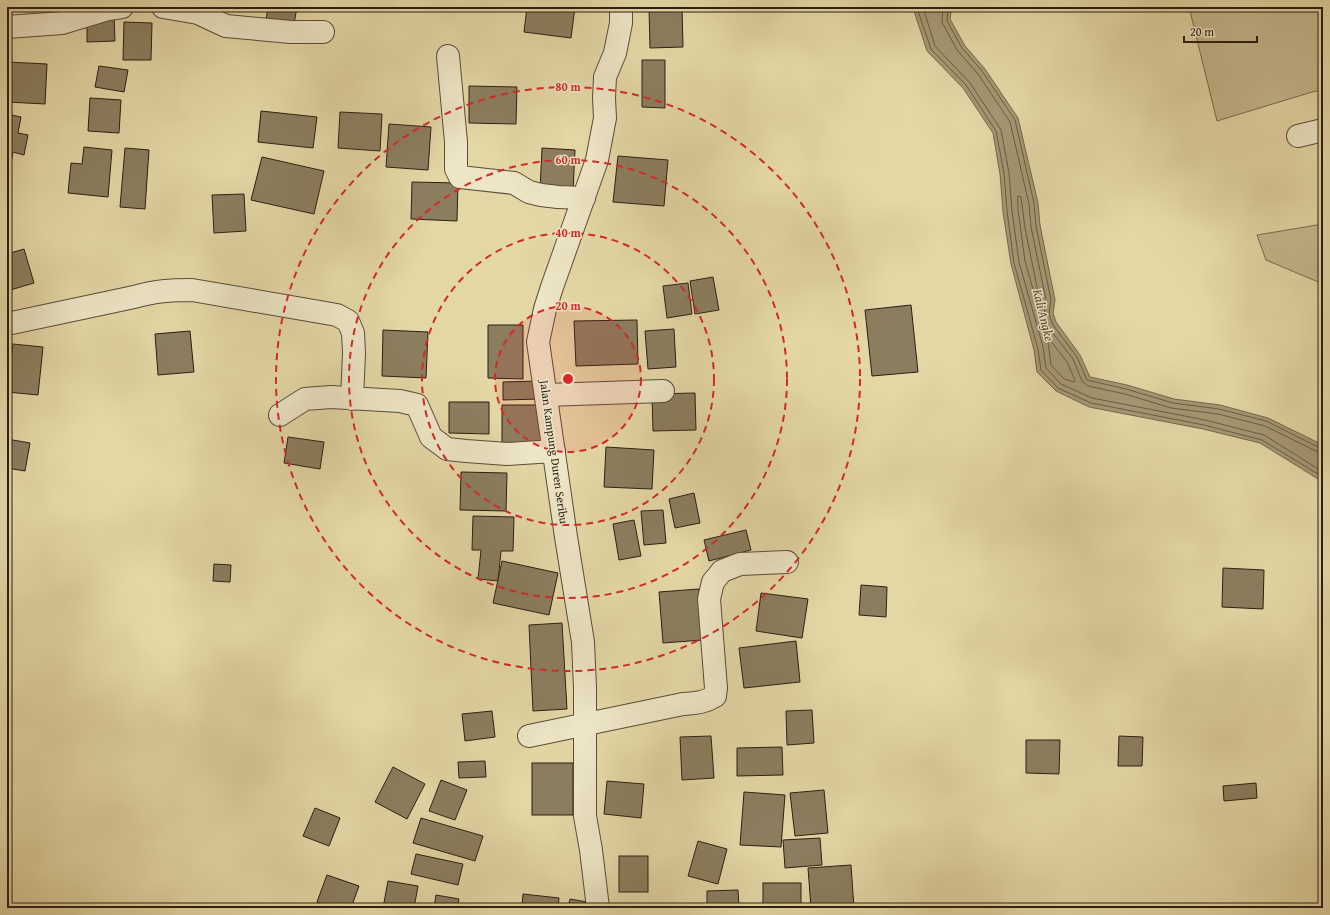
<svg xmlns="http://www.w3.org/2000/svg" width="1330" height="915" font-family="'Gentium Book Plus',serif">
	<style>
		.green { fill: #c5b88d; stroke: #786b50 }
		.water { fill: #a59874; stroke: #74674d }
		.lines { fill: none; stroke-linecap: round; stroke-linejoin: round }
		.shore { stroke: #685b44; stroke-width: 1 }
		.building { fill: #8b7e5f; stroke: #2b1e13 }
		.street-casing { stroke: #594c38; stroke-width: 24 }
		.street { stroke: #ede5c5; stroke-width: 22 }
		.ring { fill: none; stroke: #d62828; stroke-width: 2; stroke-dasharray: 7 5 }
		.labels { text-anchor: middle; stroke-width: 3; stroke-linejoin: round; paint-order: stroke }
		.street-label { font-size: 12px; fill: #2b1e13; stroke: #ede5c5 }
		.water-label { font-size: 13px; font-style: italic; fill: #564935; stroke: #ede5c5 }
		.centre { fill: #d62828; stroke: #ede5c5; stroke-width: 2 }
		.ring-label { font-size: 12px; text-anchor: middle; font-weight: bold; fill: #d62828; stroke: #ede5c5; stroke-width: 3; stroke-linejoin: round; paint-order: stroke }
	</style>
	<rect width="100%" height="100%" fill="#e4d7a6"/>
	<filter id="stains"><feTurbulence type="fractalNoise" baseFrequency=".005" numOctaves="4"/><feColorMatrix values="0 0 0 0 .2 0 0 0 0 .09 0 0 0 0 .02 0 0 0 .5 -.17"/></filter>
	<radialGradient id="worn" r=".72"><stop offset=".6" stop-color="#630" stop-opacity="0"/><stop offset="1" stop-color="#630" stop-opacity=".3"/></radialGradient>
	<g class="green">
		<path d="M1189,7h134v83l-11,2 -95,29z"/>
		<path d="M1323,224v60l-57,-24 -9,-25z"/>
	</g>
	<path class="water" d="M914,7h38l-2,12 15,27 20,23 33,49 20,85 2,22 15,75 -2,13 3,9 24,33 10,22 37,8 47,14 46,6 48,13 55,27v37l-63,-39 -57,-14 -114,-22 -33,-16 -19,-19 -3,-22 -23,-86 -8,-52 -3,-38 -7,-41 -30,-45 -36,-37 -13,-40z"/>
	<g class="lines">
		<g class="shore">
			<path d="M918,7v4l13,38 35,36 30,46 8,42 3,38 7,52 24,86 3,21 17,18 33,15 113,22 58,15 61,37"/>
			<path d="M923,7l12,39 35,37 31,47 8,43 3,38 7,51 24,85 3,21 15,16 31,14 113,22 59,15 59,37"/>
			<path d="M943,7l-1,15 15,28 21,24 32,48 19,82 2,23 15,73 -2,15 5,13 24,31 9,22 6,5 37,8 46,14 47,6 47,12 53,26 5,1"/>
			<path d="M948,7l-1,14 15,27 20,23 33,49 19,83 2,23 15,74 -2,14 4,11 24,32 10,23 39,9 47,14 46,6 47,12 54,27h3"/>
			<path d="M1018,196l3,1 4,31 13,64 -2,2 -2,-1 -9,-32 -7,-51z"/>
			<path d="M1049,340l2,1 16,21 8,18 -1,2 -10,-3 -13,-14 -3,-23z"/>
		</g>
	</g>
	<g class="building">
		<path d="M268,7h29l-4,23 -28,-3z"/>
		<path d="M527,7h48l-4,31 -47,-6z"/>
		<path d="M649,7h33l1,40 -33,1z"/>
		<path d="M114,15l1,26 -28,1v-26z"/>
		<path d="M124,22l28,1 -1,37h-28z"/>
		<path d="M642,60h23v48l-23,-1z"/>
		<path d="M7,62l40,2 -2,40 -38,-2z"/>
		<path d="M99,66l29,4 -4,22 -29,-5z"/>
		<path d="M469,86l48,1 -1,37 -47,-1z"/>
		<path d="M90,98l31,2 -2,33 -31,-2z"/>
		<path d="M261,111l56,6 -4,31 -55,-6z"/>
		<path d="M340,112l42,2 -2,37 -42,-3z"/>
		<path d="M7,114l14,3 -3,16 10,2 -4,20 -11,-3 -2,11 -4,-1z"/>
		<path d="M389,124l42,3 -3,43 -42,-3z"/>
		<path d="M84,147l28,3 -4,47 -40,-4 3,-30 11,1z"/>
		<path d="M125,148l24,2 -4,59 -25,-2z"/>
		<path d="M542,148l33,2 -2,42 -33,-1z"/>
		<path d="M618,156l50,4 -4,46 -51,-4z"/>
		<path d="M262,157l62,14 -10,43 -63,-14z"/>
		<path d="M412,182l46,1 -1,38 -46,-2z"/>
		<path d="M244,194l2,37 -32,2 -2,-38z"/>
		<path d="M24,249l10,34 -27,8v-37z"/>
		<path d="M713,277l6,33 -24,4 -5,-33z"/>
		<path d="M688,283l4,31 -25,4 -4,-32z"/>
		<path d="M911,305l7,67 -46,4 -7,-66z"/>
		<path d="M637,320l1,44 -62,2 -2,-45z"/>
		<path d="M488,325h35v54l-35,-1z"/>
		<path d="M674,329l2,38 -28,2 -3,-38z"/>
		<path d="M383,330l45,2 -2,46 -44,-2z"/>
		<path d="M190,331l4,41 -36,3 -3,-41z"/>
		<path d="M13,344l30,3 -5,48 -31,-3z"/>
		<path d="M539,381v18l-36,1v-18z"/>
		<path d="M695,393l1,37 -43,1 -1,-37z"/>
		<path d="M449,402h40v32l-40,-1z"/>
		<path d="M502,405h40l-1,44 -39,-1z"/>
		<path d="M288,437l36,5 -4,27 -36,-6z"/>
		<path d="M7,439l23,4 -5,28 -18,-3z"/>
		<path d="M606,447l48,3 -2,39 -48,-2z"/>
		<path d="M461,472l46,1 -1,38 -46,-1z"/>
		<path d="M694,493l6,30 -25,5 -6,-29z"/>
		<path d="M663,510l3,33 -22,2 -3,-34z"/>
		<path d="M473,516l41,1 -1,34h-12l-3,30 -20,-2 3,-29h-9z"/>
		<path d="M634,520l7,36 -22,4 -6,-36z"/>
		<path d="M746,530l5,20 -42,11 -5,-21z"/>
		<path d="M502,561l56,12 -9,42 -56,-12z"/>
		<path d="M214,564l17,1 -1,17 -17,-1z"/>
		<path d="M1223,568l41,2 -1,39 -41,-2z"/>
		<path d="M861,585l26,2 -1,30 -27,-2z"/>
		<path d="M699,589l4,51 -40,3 -4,-51z"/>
		<path d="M761,593l47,6 -6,39 -46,-7z"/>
		<path d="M562,623l5,86 -34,2 -4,-86z"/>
		<path d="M796,641l4,41 -56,6 -5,-40z"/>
		<path d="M812,710l2,33 -27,2 -1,-34z"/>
		<path d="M492,711l3,26 -30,4 -3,-27z"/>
		<path d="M711,736l3,42 -32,2 -2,-43z"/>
		<path d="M1119,736l24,1 -1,29h-24z"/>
		<path d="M1026,740h34l-1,34 -33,-1z"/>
		<path d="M782,747l1,28 -46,1v-28z"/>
		<path d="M485,761l1,16 -27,1 -1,-16z"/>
		<rect x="532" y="763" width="41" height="52"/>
		<path d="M393,767l32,17 -18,35 -32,-17z"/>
		<path d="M441,780l26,10 -12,30 -26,-9z"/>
		<path d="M607,781l37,3 -3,34 -37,-4z"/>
		<path d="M1256,783l1,15 -33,3 -1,-15z"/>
		<path d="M824,790l4,43 -33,3 -5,-43z"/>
		<path d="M744,792l41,3 -4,52 -41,-2z"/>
		<path d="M315,808l25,10 -11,28 -26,-10z"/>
		<path d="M421,818l62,18 -8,25 -62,-18z"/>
		<path d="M820,838l2,27 -37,3 -2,-28z"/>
		<path d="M698,841l29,8 -9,35 -30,-8z"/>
		<path d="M416,854l47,10 -5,21 -47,-11z"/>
		<rect x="619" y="856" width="29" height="36"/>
		<path d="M851,865l3,43h-43l-3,-40z"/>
		<path d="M327,875l32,11 -8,22h-18l-16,-6z"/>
		<path d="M388,881l30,5 -4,22h-31z"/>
		<rect x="763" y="883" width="38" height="23"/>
		<path d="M738,890l1,18h-32v-17z"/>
		<path d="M523,894l36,4 -1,10h-36z"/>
		<path d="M436,895l23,4 -2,9h-23z"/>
		<path d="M570,899l23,4 -1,5h-24z"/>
		<path d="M620,904l38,1v3h-38z"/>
	</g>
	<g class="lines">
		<defs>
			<g id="street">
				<path d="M163,7l35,6 28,13 65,6h32"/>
				<path d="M7,27l55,-4 46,-14 14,-2"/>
				<path d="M448,56l8,86v27l4,8 54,6 15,9 12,3 17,2 26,1"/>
				<path d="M1298,136l25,-6"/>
				<path d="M7,324l127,-27c22,-6 35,-7 58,-7l145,25 11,6 5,12 1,20 -2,46"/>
				<path d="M546,395l117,-4"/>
				<path d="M280,415l25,-16 26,-2 69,4 17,4 14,32 16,12 19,2 41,3 47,-3"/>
				<path d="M529,736l154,-32c12,-1 21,-1 32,-8l1,-8 -7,-89 4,-17 9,-11 18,-7 47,-2"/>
				<path d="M598,908l-7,-58 -6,-34v-128l-2,-46 -17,-105 -28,-195 7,-33 7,-22 45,-127 8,-42 -1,-20 1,-21 10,-24 6,-30v-16"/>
			</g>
		</defs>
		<use href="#street" class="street-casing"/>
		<use href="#street" class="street"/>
	</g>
	<circle cx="568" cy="379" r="73" fill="#d62828" fill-opacity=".12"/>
	<g class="ring">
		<circle cx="568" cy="379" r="73"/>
		<circle cx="568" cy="379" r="146"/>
		<circle cx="568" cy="379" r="219"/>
		<circle cx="568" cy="379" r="292"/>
	</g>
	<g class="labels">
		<g class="street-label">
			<text transform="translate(554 452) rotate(82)" y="4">Jalan Kampung Duren Seribu</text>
		</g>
		<g class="water-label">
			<text transform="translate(1044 315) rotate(76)" y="5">Kali Angke</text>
		</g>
	</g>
	<circle cx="568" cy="379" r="6" class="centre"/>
	<g class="ring-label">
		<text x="568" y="91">80 m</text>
		<text x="568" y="164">60 m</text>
		<text x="568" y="237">40 m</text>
		<text x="568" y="310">20 m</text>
	</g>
	<rect width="1330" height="915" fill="none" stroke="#e4d7a6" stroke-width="24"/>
	<rect x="8" y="8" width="1314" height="899" fill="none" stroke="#2b1e13" stroke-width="2"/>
	<rect x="12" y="12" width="1306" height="891" fill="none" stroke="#2b1e13"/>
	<path d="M1184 36v6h73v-6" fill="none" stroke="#2b1e13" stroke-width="2"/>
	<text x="1190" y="36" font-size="12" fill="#2b1e13" stroke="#ede5c5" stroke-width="3" paint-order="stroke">20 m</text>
	<rect width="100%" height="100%" filter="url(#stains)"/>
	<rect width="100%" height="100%" fill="url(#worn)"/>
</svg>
